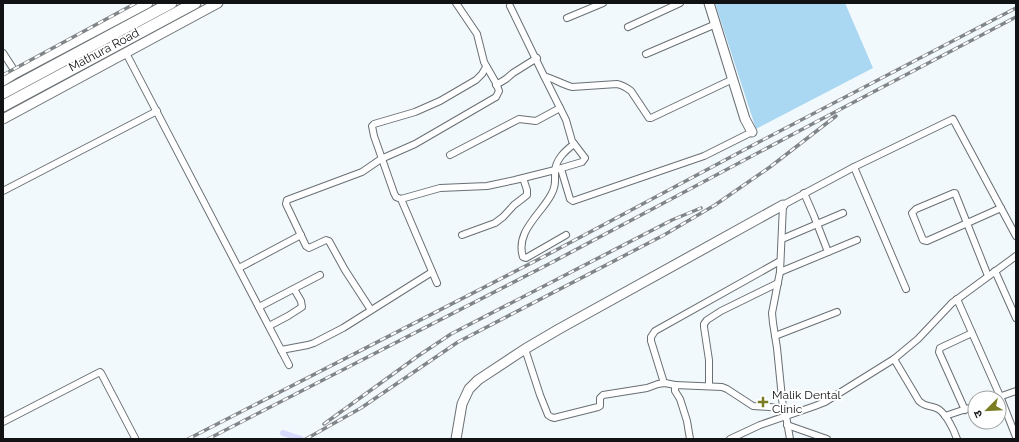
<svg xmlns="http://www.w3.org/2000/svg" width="1019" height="442" font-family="Raleway,'Noto Sans Devanagari',sans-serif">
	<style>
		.green { fill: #aad7f1 }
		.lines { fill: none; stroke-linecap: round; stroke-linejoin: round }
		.canal { stroke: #d9daff; stroke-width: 6 }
		.street-casing { stroke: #696f73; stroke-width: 8 }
		.secondary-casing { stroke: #696f73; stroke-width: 11 }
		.highway-casing { stroke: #696f73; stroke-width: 13 }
		.street { stroke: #fff; stroke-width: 6 }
		.secondary { stroke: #fff; stroke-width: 9 }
		.highway { stroke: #fff; stroke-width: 11 }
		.rail-casing { stroke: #808588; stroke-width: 3.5 }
		.rail { stroke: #fff; stroke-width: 2; stroke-dasharray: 6; stroke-linecap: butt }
		.poi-dot { fill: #7b7d25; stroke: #fff; stroke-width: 1.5 }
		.labels { text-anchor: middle; stroke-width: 4; stroke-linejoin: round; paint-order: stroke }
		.street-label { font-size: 12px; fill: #101214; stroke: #fff }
		.poi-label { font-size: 12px; fill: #101214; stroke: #fff; text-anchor: start }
	</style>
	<rect width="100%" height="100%" fill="#f2f9fd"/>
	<path class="green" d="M715,3h130l28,65 -117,61z"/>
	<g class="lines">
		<path class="canal" d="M283,433l18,6"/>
		<defs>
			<g id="street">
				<path d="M510,6l34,70c10,3 18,8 28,11l45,-3c6,1 10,4 14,7l18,27h2l82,-39"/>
				<path d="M567,18l36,-15"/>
				<path d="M628,27l52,-24"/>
				<path d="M3,53l13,20"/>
				<path d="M126,53l163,312"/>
				<path d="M646,54l70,-30"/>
				<path d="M496,85l10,-6 7,-6 24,-15"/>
				<path d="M450,155l69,-36 17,2 24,-13"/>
				<path d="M854,167l52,122"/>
				<path d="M561,169l9,30 3,2 131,-45 48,-24"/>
				<path d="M3,191l154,-80"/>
				<path d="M804,193l10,23 14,36"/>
				<path d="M401,199l39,-11 47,-2 28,-6 40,-10 27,-8 3,-4 -13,-17 -6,-21 -22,-44"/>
				<path d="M462,235l33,-12 8,-6 11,-12 13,-10v-5l-4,-12"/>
				<path d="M566,235l-40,23 -3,-1c-8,-25 17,-42 28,-62 5,-9 4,-14 4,-24 1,-12 10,-20 19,-27"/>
				<path d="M782,239l61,-26"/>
				<path d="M239,268l62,-33"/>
				<path d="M995,271l21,47"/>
				<path d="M780,272l77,-32"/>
				<path d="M988,276l-33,-83h-1l-38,16 -4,4 11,27 4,1 74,-33"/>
				<path d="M437,283l-36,-84 -5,-2 -2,-4 -20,-57 -2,-10 2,-2 41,-12 25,-11 36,-21 6,-6 4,-7"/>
				<path d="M957,299l43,97 16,41"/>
				<path d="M259,307l61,-32"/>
				<path d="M371,310l-26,-40 -16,-29 -3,-1 -17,8 -3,-2 -20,-42 1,-4 75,-28 19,-13 34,-15 81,-47 3,-6 -3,-8 -12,-21 -7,-28 -21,-31"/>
				<path d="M269,326l19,-10 14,-9 -1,-6 -7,-12"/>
				<path d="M775,336l62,-24"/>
				<path d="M525,349l15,46 8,20 3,2 3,1 44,-11 2,-1v-8l3,-3 44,-7 11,-4 7,-1 10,2"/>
				<path d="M281,350l27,-5 6,-2 29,-15 54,-34 35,-22"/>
				<path d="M894,359l25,42c6,6 10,4 17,7 9,3 18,22 21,31"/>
				<path d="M664,383l-13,-42v-4l4,-6 125,-70"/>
				<path d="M709,386v-26l-5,-33v-3l3,-4 14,-9 57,-28"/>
				<path d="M996,398l20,-7"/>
				<path d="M965,410l-26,-58 1,-4 32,-15"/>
				<path d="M945,416l30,-10"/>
				<path d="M3,422l97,-50 1,1 34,65"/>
				<path d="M787,425l40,14"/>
				<path d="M690,439l-3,-18 -7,-22 -5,-8v-6l47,2 5,2 26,17 30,2"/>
				<path d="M730,439l30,-14 55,-19 10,-4 69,-43 24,-20 34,-36 64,-47"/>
				<path d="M790,439l-4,-23 -3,-8 -6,-60 -4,-25 -1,-10 8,-41 3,-67 71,-38 99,-48 63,117"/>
			</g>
			<g id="secondary">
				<path d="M709,3l36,116 7,13"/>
				<path d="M3,81l13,-8 132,-70"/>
				<path d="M3,119l215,-116"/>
				<path d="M456,439l6,-35 7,-15 9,-9 47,-31 34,-20 224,-124"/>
			</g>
			<g id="highway">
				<path d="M3,93l168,-90"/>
				<path d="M3,106l192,-103"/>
			</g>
		</defs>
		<use href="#street" class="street-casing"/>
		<use href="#secondary" class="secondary-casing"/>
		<use href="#highway" class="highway-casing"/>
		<use href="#street" class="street"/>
		<use href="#secondary" class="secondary"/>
		<use href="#highway" class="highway"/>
		<defs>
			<g id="rail">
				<path d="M3,75l133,-72"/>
				<path d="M324,424l94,-68 33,-22 221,-114 29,-12"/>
				<path d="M188,439l355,-182 214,-114 259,-135"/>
				<path d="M208,439l339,-174 269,-143 200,-105"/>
				<path d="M306,439l55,-31 97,-66 206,-107 51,-30 55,-38 66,-51"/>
			</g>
		</defs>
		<use href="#rail" class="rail-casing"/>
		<use href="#rail" class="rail"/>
	</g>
	<path class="poi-dot" d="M761 396h4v4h4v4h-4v4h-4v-4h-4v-4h4z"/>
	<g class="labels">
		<g class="street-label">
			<text transform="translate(104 50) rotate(-28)" y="4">Mathura Road</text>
		</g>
		<g class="poi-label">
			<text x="772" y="399">Malik Dental<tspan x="772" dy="14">Clinic</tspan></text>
		</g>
	</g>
	<rect width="1019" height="442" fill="none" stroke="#101214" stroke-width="8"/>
	<g transform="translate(987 410) rotate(246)"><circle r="19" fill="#ffffff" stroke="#9fa0a1"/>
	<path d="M0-3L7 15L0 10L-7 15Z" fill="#7b7d25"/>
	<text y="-6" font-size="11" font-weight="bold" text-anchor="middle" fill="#101214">उ</text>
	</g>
</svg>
